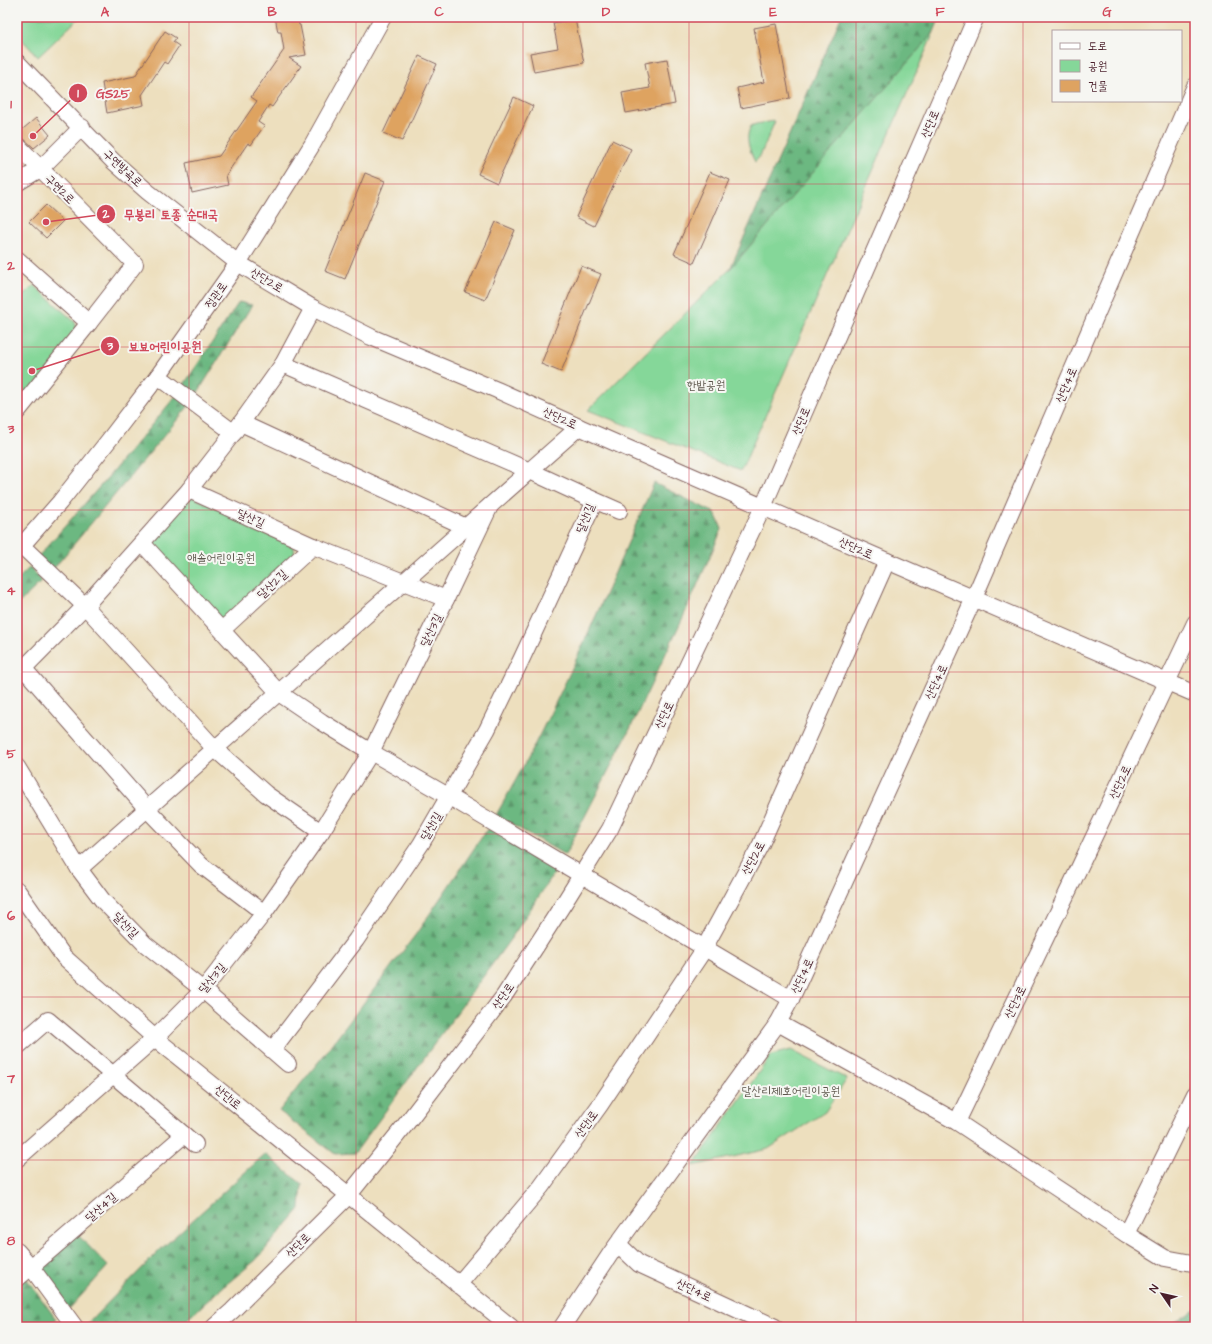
<svg xmlns="http://www.w3.org/2000/svg" width="1212" height="1344" font-family="'Architects Daughter','Poor Story',sans-serif">
	<style>
		.forest { fill: url(#forest-firs); stroke: #5b6c56 }
		.park { fill: #85d799; stroke: #687b62 }
		.building { fill: #dea361 }
		.lines { fill: none; stroke-linecap: round; stroke-linejoin: round }
		.minor-casing { stroke: #83625e; stroke-width: 18 }
		.minor { stroke: #fff; stroke-width: 16 }
		.grid { fill: none; stroke: #d1495b; stroke-width: 1; stroke-opacity: 0.55 }
		.labels { text-anchor: middle; stroke-width: 4; stroke-linejoin: round; paint-order: stroke }
		.street-label { font-size: 12px; fill: #4a1f2b; stroke: #f6f6f2 }
		.park-label { font-size: 12px; fill: #5c564c; stroke: #f6f6f2 }
		.leader { fill: none; stroke: #d1495b; stroke-width: 1.5 }
		.callout-dot { fill: #d1495b; stroke: #f6f6f2; stroke-width: 1.5 }
		.mark-label { font-size: 12px; text-anchor: middle; font-weight: bold; fill: #fff }
		.callout-label { font-size: 13px; text-anchor: middle; font-weight: bold; fill: #d1495b; stroke: #f6f6f2; stroke-width: 4; stroke-linejoin: round; paint-order: stroke }
		.neatline { fill: none; stroke: #d1495b; stroke-width: 1.5 }
		.grid-label { font-size: 13px; text-anchor: middle; font-weight: bold; fill: #d1495b }
	</style>
	<defs>
		<pattern id="forest-firs" width="22" height="20" patternUnits="userSpaceOnUse"><rect width="22" height="20" fill="#6cb881"/><path d="M5 1l3.5 6h-7zM16 11l3.5 6h-7z" fill="#5b956a"/></pattern>
	</defs>
	<rect width="100%" height="100%" fill="#f6f6f2"/>
	<filter id="ink" filterUnits="userSpaceOnUse"><feTurbulence type="fractalNoise" baseFrequency=".025" numOctaves="2"/><feDisplacementMap in="SourceGraphic" scale="8" xChannelSelector="R" yChannelSelector="G"/><feConvolveMatrix kernelMatrix="1 2 1 2 8 2 1 2 1" color-interpolation-filters="sRGB"/></filter>
	<filter id="wash" filterUnits="userSpaceOnUse"><feTurbulence type="fractalNoise" baseFrequency=".012" numOctaves="4" result="noise"/><feDisplacementMap in="SourceGraphic" scale="16" xChannelSelector="R" yChannelSelector="G"/><feGaussianBlur stdDeviation="0.9" result="paint"/><feColorMatrix in="noise" values="0 0 0 0 0 0 0 0 0 0 0 0 0 0 0 0 0 1.4 0 .05"/><feComposite in="paint" operator="in"/></filter>
	<g filter="url(#wash)">
		<rect width="100%" height="100%" fill="#eddfbe"/>
		<g class="forest">
			<path d="M841,17h99l-6,15 -204,237z"/>
			<path d="M239,302l13,3 -60,97 -142,171 -14,-14 73,-83 70,-84z"/>
			<path d="M654,483l61,30 7,16 -37,84 -54,114 -66,128 -69,-40c62,-106 109,-220 158,-332z"/>
			<path d="M30,567l12,14 -25,24v-25z"/>
			<path d="M488,828l69,41 -45,68 -157,216 -20,1 -56,-43 45,-56 92,-121z"/>
			<path d="M265,1154l37,30 -2,25 -44,51 -39,32 -38,35h-92l-1,-2 74,-75z"/>
			<path d="M75,1232l33,34 -39,43 -34,-45z"/>
			<path d="M24,1275l32,44 -13,8h-26v-45z"/>
			<path d="M1195,1310v17h-28z"/>
		</g>
		<g class="park">
			<path d="M17,17h63l-42,40 -21,-23z"/>
			<path d="M934,32l-193,439 -153,-61 143,-142z"/>
			<path d="M775,121l-15,35 -5,6c-5,-12 -11,-23 -4,-36l5,-2z"/>
			<path d="M34,285l41,37 2,12 -60,74v-106z"/>
			<path d="M190,496l103,45 2,14 -77,67 -66,-74 12,-23z"/>
			<path d="M791,1050l56,29 -22,33 -57,37 -75,17 78,-111z"/>
		</g>
		<g id="blocks">
			<g class="building">
				<path d="M275,17h22l2,8h1l6,30 -17,3 12,8 -29,41 -3,-2 -11,17 6,4 -13,19 -3,-2 -22,32 2,10 -36,8 -6,-30 33,-7 38,-55 -6,-4 33,-47 -3,-18h-3z"/>
				<path d="M575,19l9,44 -50,9 -4,-19 28,-5 -5,-25z"/>
				<path d="M776,24l14,74 -49,10 -4,-20 27,-6 -10,-54z"/>
				<path d="M165,31l11,7 -3,4 6,4 -12,18 -3,-2 -22,33 2,10 -37,8 -5,-30 33,-7z"/>
				<path d="M419,56l18,8 -35,77 -19,-8z"/>
				<path d="M667,59l8,45 -49,9 -4,-20 28,-5 -5,-25z"/>
				<path d="M514,97l19,9 -36,77 -19,-9z"/>
				<path d="M36,118l14,17 -16,13 -11,-10 -6,-2v-2z"/>
				<path d="M612,140l19,9 -37,77 -18,-9z"/>
				<path d="M710,172l20,8 -36,83 -20,-9z"/>
				<path d="M365,173l20,8 -40,98 -20,-8z"/>
				<path d="M46,205l17,16 -17,17 -17,-16z"/>
				<path d="M496,222l19,8 -30,70 -20,-8z"/>
				<path d="M581,266l20,8 -40,98 -20,-8z"/>
			</g>
		</g>
	</g>
	<g filter="url(#ink)">
		<use href="#blocks" fill-opacity="0" stroke="#83625e" stroke-width="1"/>
		<g class="lines">
			<defs>
				<g id="minor">
					<path d="M17,62l96,99 35,31 90,71 75,45 58,29 126,53 82,37 308,134 308,133"/>
					<path d="M17,145l118,119 -46,59"/>
					<path d="M17,183l23,-14 42,-42"/>
					<path d="M17,259l72,64 -72,89"/>
					<path d="M158,376l76,57"/>
					<path d="M241,423l225,104"/>
					<path d="M189,490l124,56 133,53"/>
					<path d="M585,496l34,15"/>
					<path d="M142,543l137,150 43,29 49,30 77,44 343,203"/>
					<path d="M22,546l63,60 130,143 51,45 55,38"/>
					<path d="M17,551l43,-49 49,-62 49,-64 80,-113 74,-118 71,-128"/>
					<path d="M222,630l91,-84"/>
					<path d="M24,669l123,140 54,56 63,48"/>
					<path d="M17,675l68,-69 104,-116 52,-67 42,-59 30,-56"/>
					<path d="M17,767l62,102 24,32 42,43 58,46 85,74"/>
					<path d="M79,869l500,-442"/>
					<path d="M17,890l47,67 91,81 356,289"/>
					<path d="M778,1023l179,99 169,112 39,24 27,5 3,-1"/>
					<path d="M17,1047l31,-27 147,124"/>
					<path d="M273,1049l83,-109 65,-96 66,-114 35,-72 73,-157 -65,-30 -247,-107"/>
					<path d="M957,1122l115,-239 123,-260"/>
					<path d="M17,1159l138,-121 48,-48 61,-77 57,-81 50,-80 75,-153 44,-93"/>
					<path d="M1126,1234l69,-140"/>
					<path d="M618,1244l21,20 136,63"/>
					<path d="M17,1251l14,16 44,60"/>
					<path d="M17,1279l167,-144"/>
					<path d="M458,1285l83,-98 59,-82 101,-151 60,-110 126,-283"/>
					<path d="M214,1327l18,-16 116,-115 58,-72 98,-128 60,-93 46,-74 153,-322 213,-490"/>
					<path d="M562,1327l49,-74 167,-230 13,-24 183,-401 221,-512"/>
				</g>
			</defs>
			<use href="#minor" class="minor-casing"/>
			<use href="#minor" class="minor"/>
		</g>
	</g>
	<path class="grid" d="M189,17v1310M356,17v1310M523,17v1310M689,17v1310M856,17v1310M1023,17v1310M17,184h1178M17,347h1178M17,510h1178M17,672h1178M17,834h1178M17,997h1178M17,1160h1178"/>
	<g class="labels">
		<g class="street-label">
			<text transform="translate(930 124) rotate(-67)" y="4">산단로</text>
			<text transform="translate(123 168) rotate(43)" y="4">구연방곡로</text>
			<text transform="translate(60 189) rotate(45)" y="4">구연2로</text>
			<text transform="translate(267 280) rotate(31)" y="4">산단2로</text>
			<text transform="translate(216 295) rotate(-55)" y="4">정관로</text>
			<text transform="translate(1066 385) rotate(-67)" y="4">산단4로</text>
			<text transform="translate(560 418) rotate(24)" y="4">산단2로</text>
			<text transform="translate(801 421) rotate(-67)" y="4">산단로</text>
			<text transform="translate(251 518) rotate(24)" y="4">달산길</text>
			<text transform="translate(585 518) rotate(-68)" y="4">달산1길</text>
			<text transform="translate(856 548) rotate(24)" y="4">산단2로</text>
			<text transform="translate(272 584) rotate(-43)" y="4">달산2길</text>
			<text transform="translate(431 630) rotate(-64)" y="4">달산3길</text>
			<text transform="translate(936 682) rotate(-65)" y="4">산단4로</text>
			<text transform="translate(664 715) rotate(-64)" y="4">산단로</text>
			<text transform="translate(1120 782) rotate(-65)" y="4">산단2로</text>
			<text transform="translate(431 826) rotate(-60)" y="4">달산1길</text>
			<text transform="translate(753 858) rotate(-62)" y="4">산단2로</text>
			<text transform="translate(126 925) rotate(46)" y="4">달산1길</text>
			<text transform="translate(802 976) rotate(-65)" y="4">산단4로</text>
			<text transform="translate(212 978) rotate(-50)" y="4">달산3길</text>
			<text transform="translate(503 996) rotate(-55)" y="4">산단로</text>
			<text transform="translate(1015 1002) rotate(-64)" y="4">산단3로</text>
			<text transform="translate(228 1097) rotate(39)" y="4">산단1로</text>
			<text transform="translate(586 1124) rotate(-54)" y="4">산단1로</text>
			<text transform="translate(101 1207) rotate(-41)" y="4">달산4길</text>
			<text transform="translate(298 1245) rotate(-45)" y="4">산단로</text>
			<text transform="translate(694 1290) rotate(25)" y="4">산단4로</text>
		</g>
		<g class="park-label">
			<text x="706" y="389">한밭공원</text>
			<text x="221" y="562">애솔어린이공원</text>
			<text x="791" y="1095">달산리제1호어린이공원</text>
		</g>
	</g>
	<path class="leader" d="M33 136L78 93M46 222L106 214M32 371L110 346"/>
	<g class="callout-dot">
		<circle cx="33" cy="136" r="4"/>
		<circle cx="46" cy="222" r="4"/>
		<circle cx="32" cy="371" r="4"/>
		<circle cx="78" cy="93" r="10"/>
		<circle cx="106" cy="214" r="10"/>
		<circle cx="110" cy="346" r="10"/>
	</g>
	<g class="mark-label">
		<text x="78" y="97">1</text>
		<text x="106" y="218">2</text>
		<text x="110" y="350">3</text>
	</g>
	<g class="callout-label">
		<text x="113" y="98">GS25</text>
		<text x="171" y="219">무봉리 토종 순대국</text>
		<text x="165" y="351">뵤뵤어린이공원</text>
	</g>
	<rect width="1212" height="1344" fill="none" stroke="#f6f6f2" stroke-width="44"/>
	<rect x="1052" y="30" width="130" height="72" fill="#f6f6f2" stroke="#b1a0a2"/>
	<rect x="1060" y="43" width="20" height="6" fill="#ffffff" stroke="#b1a0a2"/>
	<text x="1088" y="50" font-size="12" fill="#4a1f2b">도로</text>
	<rect x="1060" y="60" width="20" height="12" fill="#85d799" stroke="#b1a0a2"/>
	<text x="1088" y="70" font-size="12" fill="#4a1f2b">공원</text>
	<rect x="1060" y="80" width="20" height="12" fill="#dea361" stroke="#b1a0a2"/>
	<text x="1088" y="90" font-size="12" fill="#4a1f2b">건물</text>
	<g transform="translate(1162 1294) rotate(304)" stroke="#f6f6f2" stroke-width="3" paint-order="stroke">
	<path d="M0-3L7 15L0 10L-7 15Z" fill="#4a1f2b"/>
	<text y="-6" font-size="11" font-weight="bold" text-anchor="middle" fill="#4a1f2b">N</text>
	</g>
	<rect x="22" y="22" width="1168" height="1300" class="neatline"/>
	<g class="grid-label">
		<text x="105" y="16">A</text>
		<text x="272" y="16">B</text>
		<text x="439" y="16">C</text>
		<text x="606" y="16">D</text>
		<text x="773" y="16">E</text>
		<text x="940" y="16">F</text>
		<text x="1107" y="16">G</text>
		<text x="11" y="108">1</text>
		<text x="11" y="270">2</text>
		<text x="11" y="433">3</text>
		<text x="11" y="595">4</text>
		<text x="11" y="758">5</text>
		<text x="11" y="920">6</text>
		<text x="11" y="1083">7</text>
		<text x="11" y="1245">8</text>
	</g>
</svg>
